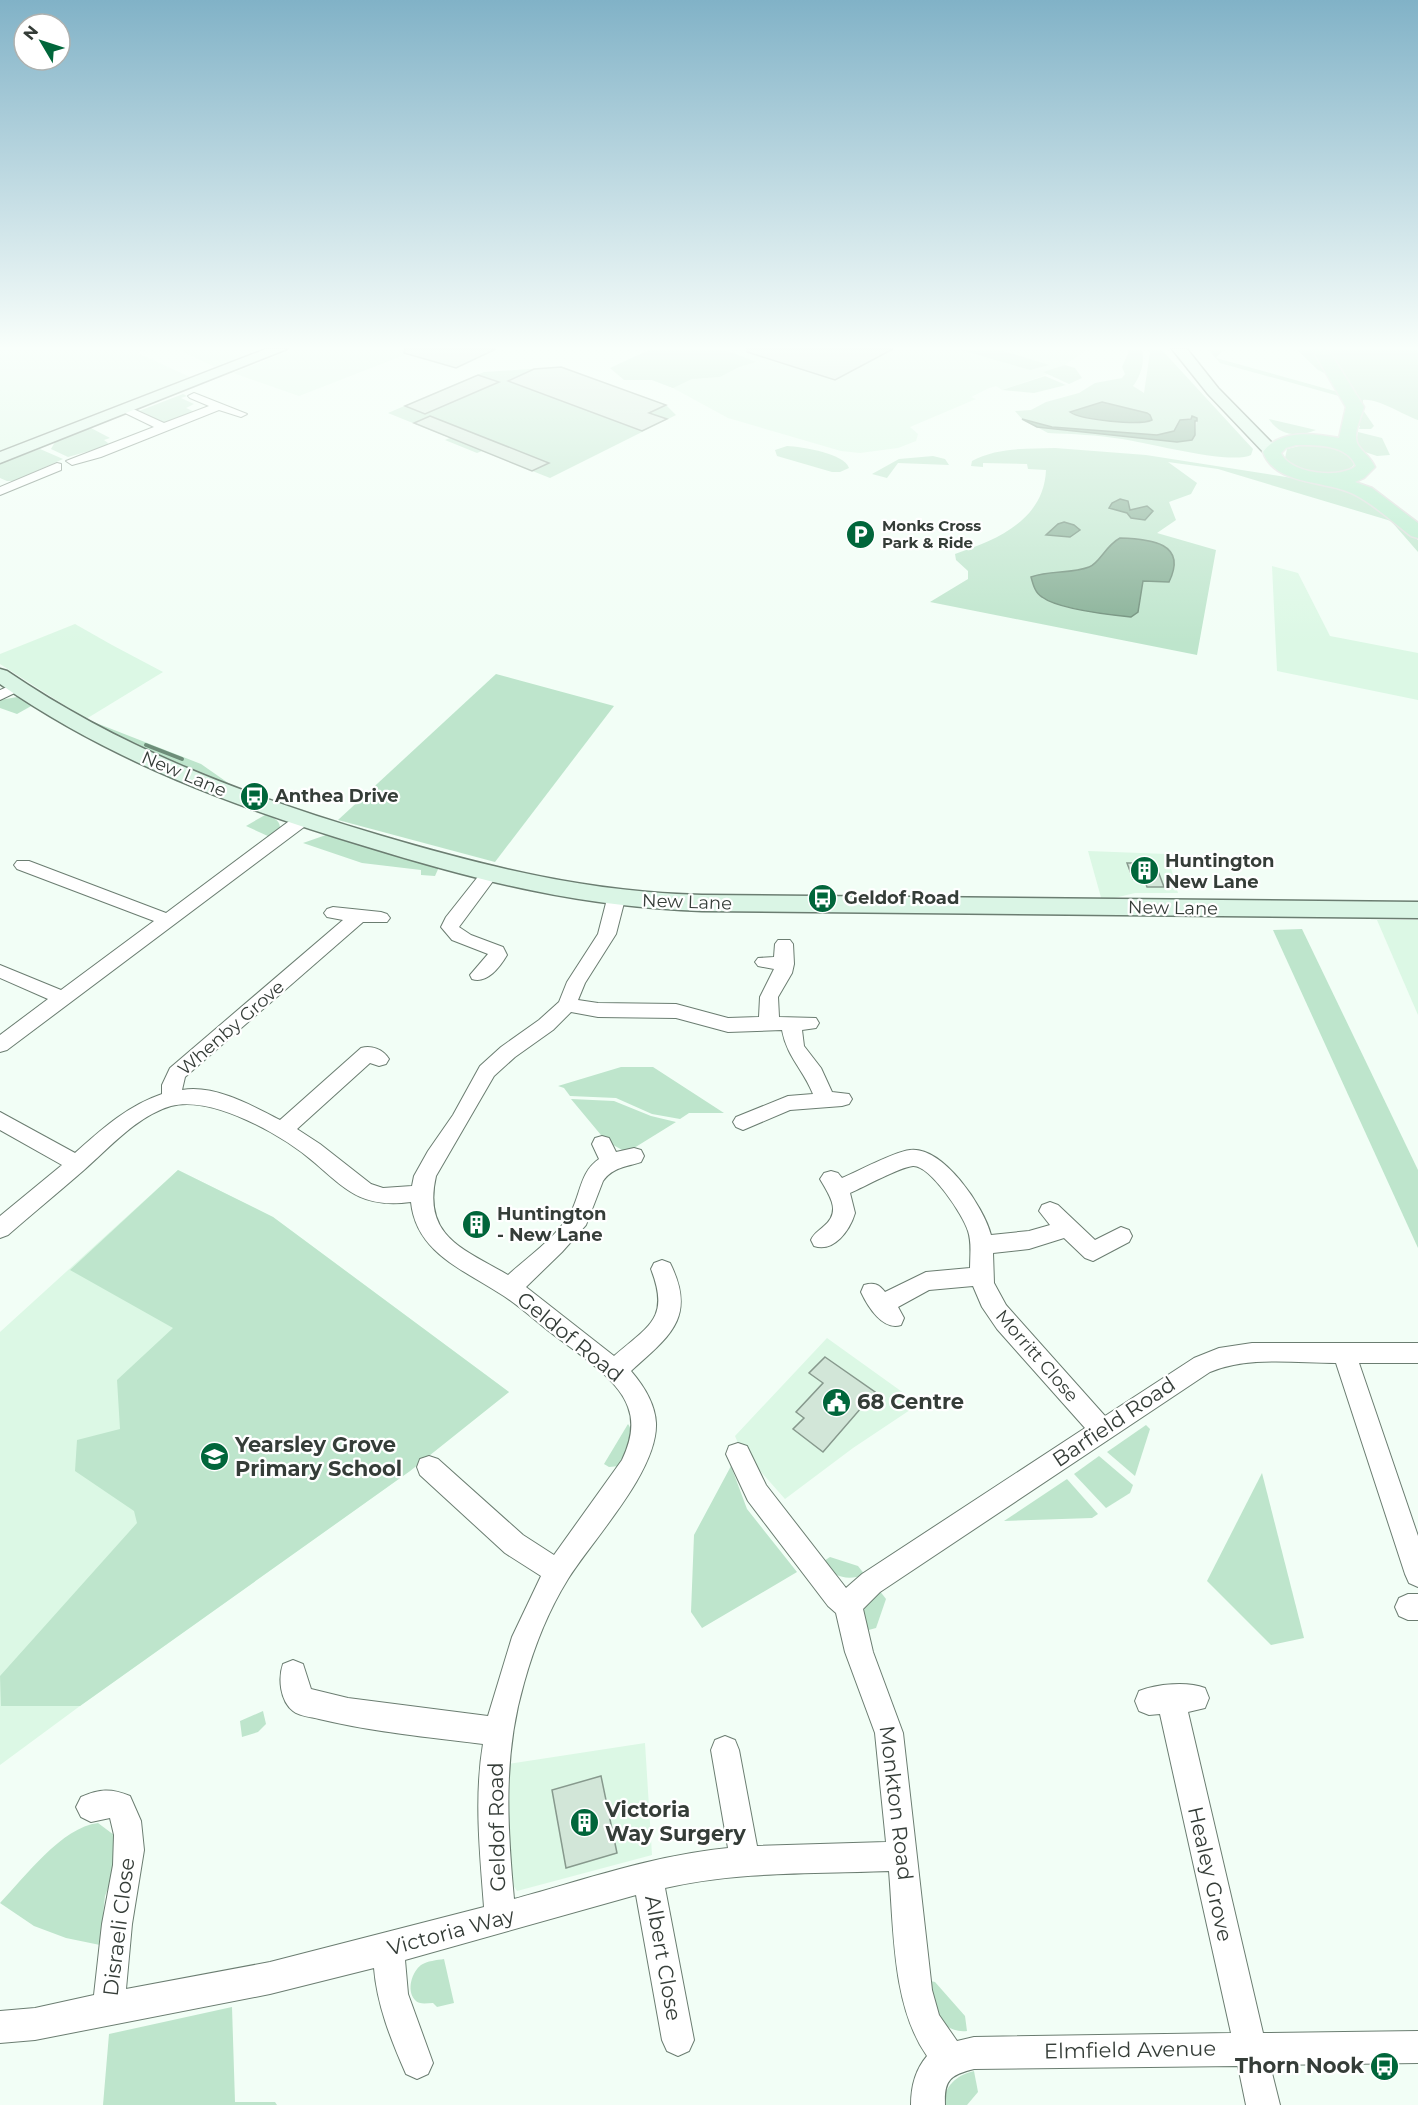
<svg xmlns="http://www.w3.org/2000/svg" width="1418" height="2105" font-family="Montserrat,sans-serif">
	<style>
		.built { fill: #dcf8e5 }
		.green { fill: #bee5cc; fill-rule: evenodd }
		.water { fill: #86af95; stroke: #6e8d79; stroke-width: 1.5 }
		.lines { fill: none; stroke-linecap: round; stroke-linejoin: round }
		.stream { stroke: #6e8d79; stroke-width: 4 }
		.building { fill: #d2e6d8; stroke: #87998d; stroke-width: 1.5 }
		.street-casing { stroke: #6b7d71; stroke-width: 2 }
		.secondary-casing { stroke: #6b7d71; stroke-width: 3 }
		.primary-casing { stroke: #dbdcdb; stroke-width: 3 }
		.street { fill: #fff; fill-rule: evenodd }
		.secondary { fill: #daf5e5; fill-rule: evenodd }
		.primary { fill: #b5ebcb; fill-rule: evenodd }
		.labels { text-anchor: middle; stroke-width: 4.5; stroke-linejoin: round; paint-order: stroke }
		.far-poi-label { font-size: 15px; font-weight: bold; fill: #353d38; stroke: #fff; text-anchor: start }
		.street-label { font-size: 18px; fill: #353d38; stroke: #fff }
		.poi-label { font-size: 18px; font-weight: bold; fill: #353d38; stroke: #fff; text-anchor: start }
		.near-street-label { font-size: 21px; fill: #353d38; stroke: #fff }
		.near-poi-label { font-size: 21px; font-weight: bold; fill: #353d38; stroke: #fff; text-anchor: start }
	</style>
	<rect width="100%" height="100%" fill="#f2fef6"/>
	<g class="built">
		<path d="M0,349h147l-9,4 54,25 -192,76z"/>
		<path d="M177,349h90l-50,19z"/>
		<path d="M294,349h126l-121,47 -66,-23z"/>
		<path d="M722,349h366l-23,16 -21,7 4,2 -46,16 -6,-4 -7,2 -18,9 5,2 -66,28 8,7 -2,7 -18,7 -38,5 -19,-2 -113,-33 -55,-30 -21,-8z"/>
		<path d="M1272,566l26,7 32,63 88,17v47l-141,-29z"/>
		<path d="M75,624l37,21 51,27 -77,47 -86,-55v-10z"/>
		<path d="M1088,851l79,3 11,39h-43l-33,8z"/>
		<path d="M1377,920h41v95z"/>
		<path d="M178,1170l95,47 236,175 -99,79 -330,235 -80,59v-433z"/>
		<path d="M827,1338l92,66 -66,44 -68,51 -45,-51 -5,-12z"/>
		<path d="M645,1743l7,112 -135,36 -13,-19 4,-108z"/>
	</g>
	<g class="green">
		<path d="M651,349h72l33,13 -17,5 -19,10 -28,2 -19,9 -21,-8h-28l-14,-12z"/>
		<path d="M958,349h39l52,16 -19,5z"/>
		<path d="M1130,349h12c3,12 -1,27 -9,37l11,7 6,-41 -3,-3h14l92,100 -2,6c-20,10 -102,-12 -129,-16 -25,-4 -49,-5 -74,-6l-11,-6 140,15 18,-8 2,-16 -15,1 -8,12 -17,4 -105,-8 -30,-8 -7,-8 16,-1 15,-8 33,-9 16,-10 27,-5 3,-4 -3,-7zM1102,402l5,2 36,19 -44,-4 -29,-6z"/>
		<path d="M1208,349h16l-8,9 122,34 1,4 -119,-33z"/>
		<path d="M1296,349h122v71c-15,-5 -40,-22 -55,-20v10l11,16 -3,3h-12l1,-3 -4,-1 3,-17 -6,-21 -35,-17z"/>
		<path d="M1065,365l10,3 7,10 -13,6 -26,-12z"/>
		<path d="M561,367l105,38 10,10 -126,63 -68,-27 -5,2 -32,-13 5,-2 -62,-25 96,-41z"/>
		<path d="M1045,376l21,9 -32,8 -32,-3z"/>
		<path d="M183,394l4,2 -6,2 13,6 -8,4 9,4 -30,11 -26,-12z"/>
		<path d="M1269,419l47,11c-17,7 -36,7 -47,-11z"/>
		<path d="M91,428l19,10 -6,2 4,3 -1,3 -39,11 -17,-8 4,-7z"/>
		<path d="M1358,432l24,6 8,17 -13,1 -18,-6 -3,-8z"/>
		<path d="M1307,444l29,4 15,8 3,9c-16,16 -55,9 -69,-7l2,-9z"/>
		<path d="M787,446c15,1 57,7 62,22l-9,4h-8l-55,-16 -2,-6z"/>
		<path d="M1055,448l91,7 191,30 26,11 28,25 11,4 16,15v12l-27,-31 -173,-52 -50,-7 29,21 -6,11 -22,8 7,18 -19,13 59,17 -19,105 -267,-53 38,-23v-8l-12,-11 -1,-6c42,-14 89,-34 91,-84l-18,-1 -1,-5 -44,-1v4l-12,-1 1,-5c26,-14 54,-12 83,-13z"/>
		<path d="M40,449l23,10 -49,22h-7l-7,-3v-15z"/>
		<path d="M933,456l12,3 4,6 -51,-2 -11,15 -15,-4 27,-15z"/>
		<path d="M496,674l118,32 -119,156 -157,-42z"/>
		<path d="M17,697l16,8 -16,9 -17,-6v-8z"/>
		<path d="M86,719l115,45 30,21 -15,-1 -131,-61z"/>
		<path d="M265,815c7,2 14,4 15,12l-10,10 -24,-11z"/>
		<path d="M326,835l113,32 -4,9 -14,-1v-5l-59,-7 -59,-20z"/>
		<path d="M1302,929l116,241v78l-145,-318z"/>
		<path d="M621,1067h32l71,46h-35l-9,6 -28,-5 -36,-16 -46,-2 -6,-8 -6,-2z"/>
		<path d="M571,1099l43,2 37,15 25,6 -42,26 -10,3 -18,-10z"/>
		<path d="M178,1170l95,47 236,175 -99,79 -330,235h-79l-1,-30 137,-153 -3,-12 -59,-40 2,-31 43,-11 -3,-49 56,-52 -103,-58z"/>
		<path d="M628,1424c9,12 -3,30 -8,42l-11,1 -5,-3z"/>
		<path d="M1146,1425l4,4 -15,47 -28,-24z"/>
		<path d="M1099,1456l34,29 -3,8 -24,15 -32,-34z"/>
		<path d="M731,1466l16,43 50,63 -95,56 -11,-16 3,-77z"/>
		<path d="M1262,1473l42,165 -33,7 -64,-64z"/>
		<path d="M1067,1479l31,35 -6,4 -88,3z"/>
		<path d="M830,1557l28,9 7,9c-20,6 -29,2 -44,-12z"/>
		<path d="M879,1590l7,9 -10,29 -11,3 -4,-24z"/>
		<path d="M263,1711l3,13 -8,8 -16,5 -2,-16z"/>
		<path d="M98,1823l16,12 5,25 -14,36 -5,49 -34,-7 -32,-12 -34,-23c25,-26 62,-76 98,-80z"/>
		<path d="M444,1959l10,44 -17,4 -4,-4c-6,0 -14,2 -18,-3 -9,-10 -3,-28 6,-35 6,-4 16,-5 23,-6z"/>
		<path d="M926,1980l9,2 30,34 2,15c-30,3 -34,-29 -41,-51z"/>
		<path d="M232,2007l3,95h40l2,3h-174l6,-71z"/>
		<path d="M974,2071l4,21 -11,13h-25c4,-20 13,-29 32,-34z"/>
	</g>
	<g class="water">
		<path d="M1102,402l45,11 3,2 2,5c-12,6 -71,0 -82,-8z"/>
		<path d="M1192,416l5,2v3h-2v14l-3,5 -15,2 -140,-15 -15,-8 30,8 105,8 17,-4 6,-11 11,-1z"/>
		<path d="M1120,499l8,2 2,9 17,-4 6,5 -8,9 -14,-2 -4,-5 -18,-5 3,-5z"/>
		<path d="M1064,522l10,3 6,5 -10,7 -24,-2 12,-11z"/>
		<path d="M1120,538c31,1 68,5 49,44l-26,-1 -5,31 -7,5c-20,-2 -73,-8 -89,-20 -7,-4 -9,-13 -11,-20 19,-7 40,-3 58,-10 11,-4 16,-21 31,-29z"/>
	</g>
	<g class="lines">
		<path class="stream" d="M146,745l36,14"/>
	</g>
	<g class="building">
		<path d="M405,349h91l-40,19 -52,-15z"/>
		<path d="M747,349h146l-58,31 -88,-28z"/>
		<path d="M561,367l105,38 -17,8 18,6 -25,12 -134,-50 26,-12z"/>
		<path d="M478,375l21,7 -74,32 -20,-8z"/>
		<path d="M430,416l119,47 -17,8 -118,-48z"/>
		<path d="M1127,863h28l9,24h-17l-3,-8h-11z"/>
		<path d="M825,1357l50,35 -52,60 -30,-23 11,-11 -8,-6 27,-29 -14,-10z"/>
		<path d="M601,1776l16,77 -51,15 -14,-78z"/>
	</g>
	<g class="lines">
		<defs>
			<g id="street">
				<path d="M194,393l53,21 -6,3 -22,-7 -118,47 -29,8 -6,-4 88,-34 -31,-15v-4h8l33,15 45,-17 -19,-8 -2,-2z"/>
				<path d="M57,463l4,1v6l-61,25v-8z"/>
				<path d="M16,683l5,1 2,3 -2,3 -21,10v-10z"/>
				<path d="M302,815l6,1 2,4 -2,4 -301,226 -7,2v-17l48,-36 -48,-21v-13l61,25 93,-69 -137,-52 -3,-4 3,-4h12l137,52 130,-97z"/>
				<path d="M490,868l6,1 3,4 -40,54 12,8 32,12 4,8c-7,12 -20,29 -35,24l-2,-4 18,-21 -36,-14 -11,-13 5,-10 38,-48z"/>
				<path d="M616,893l6,2 3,4 -9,35 -31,49 -7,17 20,3 78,1 52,14 31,-1 1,-20 14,-28 -16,-3 -3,-4 3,-4 16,-1 1,-13 3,-4h12l3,4 1,20 -2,9 -14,24 1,20 37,1 3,5 -3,5 -14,2 2,16 17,22 11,24 17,2 3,5 -3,5 -7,2 -52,4 -47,20 -7,-3 -3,-5 3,-5 52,-21 25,-2c-10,-25 -26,-37 -31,-64l-54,2 -52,-14 -78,-1 -27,-5 -18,18 -38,27 -21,19 -58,100c-14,61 28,73 72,99 21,-19 49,-38 63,-63 10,-19 9,-40 28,-53l-7,-15 3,-6 7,-2 7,2 7,14 18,-4 7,2 3,6 -3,6c-15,5 -28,5 -38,19l-17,44 -24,27 -36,35 88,69c36,-31 56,-38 37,-87l3,-6 8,-3 8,3c27,54 0,73 -39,108 12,14 24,32 25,52 2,48 -63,116 -88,156 -20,32 -34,68 -44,104 -21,72 -17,142 -10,216 70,-19 141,-44 214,-51l-17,-98 4,-10 10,-4 10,4 4,10 18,96 129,-4 -11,-109 -30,-81 -9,-39 -8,-7 -80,-105 -22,-47 3,-8 9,-3 9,3 19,39 80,103 16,-14 223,-146 -88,-99 -15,-22 -9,-21 -44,4 -31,17 6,11 -3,7c-18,6 -33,-18 -40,-33l3,-7c10,-3 15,-1 21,7l41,-20 44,-4c0,-12 2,-25 -2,-37 -4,-15 -38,-66 -55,-65 -13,1 -49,21 -63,27l5,20c-5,17 -21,40 -41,33l-3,-6c3,-7 8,-9 13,-14 18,-15 5,-31 -4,-47l4,-6 7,-2 7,2 4,5c17,-7 51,-26 68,-28 33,-4 74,57 81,85l38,-4 21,-6 -11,-14 3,-6 8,-3 8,3 37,35 26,-13 8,3 3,6 -3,6 -36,19 -8,-3 -21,-20 -35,11 -36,4 1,30 12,22 99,111 89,-58 25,-10 33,-5h166v20h-59l59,173v51l-9,-4 -4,-9 -69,-211c-41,0 -88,-7 -126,9l-330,220 -17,17 10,43 30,81 29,257 7,25 18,26 17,-4 257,-4 -71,-319 -11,1 -10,-4 -4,-10 4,-10c18,-7 48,-10 66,-3l4,10 -4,10 -17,4 75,321 155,-2v32l-148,2 10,40h-34l-8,-39 -264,3c-24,6 -30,11 -29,36h-34c0,-18 4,-35 16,-49 -35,-50 -33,-126 -38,-185 -75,3 -151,0 -224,17l29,152 -5,11 -11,5 -11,-5 -5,-11 -26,-145 -231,65 3,34 25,69 -5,11 -11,5 -11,-5c-15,-34 -29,-69 -32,-106l-104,26 -235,46 -35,3v-32l35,-3 59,-13 8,-71 11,-59 1,-30 -4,-17 -19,4 -10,-5 -5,-10 5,-10c18,-8 30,-9 49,-1l11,25 3,29 -12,74 -6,65 144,-27 214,-55c-4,-54 -10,-109 -1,-163 -55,-7 -110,-12 -164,-25 -8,-2 -20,-3 -26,-8 -13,-10 -15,-33 -10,-47l10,-4 10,4 8,25 37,9 140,18 24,-79 29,-61 -36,-23 -85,-78 -3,-8 3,-8 9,-3 9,3 85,76 31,20 68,-95c8,-17 13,-35 6,-53 -10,-30 -57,-58 -82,-78 -15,-12 -30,-26 -47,-36 -37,-24 -83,-41 -88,-91 -47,6 -62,-9 -96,-39 -31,-27 -102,-68 -144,-57 -34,10 -61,41 -87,64 -25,22 -51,43 -76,65l-8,3v-22l62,-51 -62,-35v-18l75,41c27,-24 52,-47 87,-59v-9l8,-17 173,-148 -16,-3 -3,-4 3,-4 6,-2 48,5 6,2 3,4 -3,4h-24l-178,155 -3,13c32,-6 71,16 98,30l81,-72c10,-3 22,1 28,11l-3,5 -7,2 -9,-3 -73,66 23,15 51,40 12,4 29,-2 2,-10 14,-25 25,-36 27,-49 21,-19 38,-27 20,-18 8,-20 31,-48 9,-35 3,-4z"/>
				<path d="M1408,1594h10v26h-10l-9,-4 -4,-9 4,-9z"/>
			</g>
			<g id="secondary">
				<path d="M266,349h21l-287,114v-11z"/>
				<path d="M1172,349h15l31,39 60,61 2,3 -2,3h-12l-58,-61z"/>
				<path d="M0,669l7,2c118,80 240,125 375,165 109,32 206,56 320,59l716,7v16l-716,-7c-120,-4 -220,-29 -334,-64 -130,-39 -256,-85 -368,-163z"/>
			</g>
			<path id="primary" d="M1312,349h16l36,58c-3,10 -12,28 -6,38 5,8 12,11 17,22l-11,11 -9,4 17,6 46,35v15l-7,-2c-17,-13 -33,-28 -52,-39 -28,-18 -83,-9 -96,-45 16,-23 51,-19 76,-14l7,-31zM1296,445c20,0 51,-1 60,21 -16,13 -66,8 -75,-13l5,-5z"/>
		</defs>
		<use href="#street" class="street-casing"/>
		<use href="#secondary" class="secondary-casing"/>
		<use href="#primary" class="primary-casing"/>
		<use href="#street" class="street"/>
		<use href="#secondary" class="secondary"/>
		<use href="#primary" class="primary"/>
	</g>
	<linearGradient id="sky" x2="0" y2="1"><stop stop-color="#81b2c7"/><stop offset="0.54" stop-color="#f9fffb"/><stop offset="1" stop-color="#f9fffb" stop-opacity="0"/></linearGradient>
	<rect width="1418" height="644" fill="url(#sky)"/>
	<defs>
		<symbol id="parking-disc" viewBox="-11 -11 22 22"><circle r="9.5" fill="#01663b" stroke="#fff"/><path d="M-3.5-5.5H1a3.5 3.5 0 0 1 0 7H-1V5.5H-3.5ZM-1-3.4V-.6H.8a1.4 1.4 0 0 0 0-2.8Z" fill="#fff"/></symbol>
		<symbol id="bus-disc" viewBox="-11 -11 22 22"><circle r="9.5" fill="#01663b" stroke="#fff"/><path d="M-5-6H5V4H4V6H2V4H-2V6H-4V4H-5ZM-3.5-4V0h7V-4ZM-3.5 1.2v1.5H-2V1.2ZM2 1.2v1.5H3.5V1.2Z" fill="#fff"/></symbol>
		<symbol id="building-disc" viewBox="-11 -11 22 22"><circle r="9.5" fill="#01663b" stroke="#fff"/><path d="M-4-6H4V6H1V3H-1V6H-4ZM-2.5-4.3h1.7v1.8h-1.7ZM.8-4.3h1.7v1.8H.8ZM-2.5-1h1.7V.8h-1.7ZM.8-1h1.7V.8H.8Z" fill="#fff"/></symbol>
		<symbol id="civic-disc" viewBox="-11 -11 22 22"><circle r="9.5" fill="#01663b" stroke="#fff"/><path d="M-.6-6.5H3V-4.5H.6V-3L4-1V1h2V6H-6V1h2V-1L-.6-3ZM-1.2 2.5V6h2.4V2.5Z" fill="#fff"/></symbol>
		<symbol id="school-disc" viewBox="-11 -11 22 22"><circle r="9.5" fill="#01663b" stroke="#fff"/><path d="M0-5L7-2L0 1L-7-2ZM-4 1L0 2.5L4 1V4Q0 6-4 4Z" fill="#fff"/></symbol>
	</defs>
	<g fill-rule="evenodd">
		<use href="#parking-disc" x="844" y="518" width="33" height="33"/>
		<use href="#bus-disc" x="238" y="780" width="33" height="33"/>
		<use href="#building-disc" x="1128" y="854" width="33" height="33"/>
		<use href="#bus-disc" x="806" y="882" width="33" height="33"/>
		<use href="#building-disc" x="460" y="1208" width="33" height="33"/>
		<use href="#civic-disc" x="820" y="1386" width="33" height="33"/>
		<use href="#school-disc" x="198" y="1440" width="33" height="33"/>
		<use href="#building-disc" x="568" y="1806" width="33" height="33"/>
		<use href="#bus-disc" x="1368" y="2050" width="33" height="33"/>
	</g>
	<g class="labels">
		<g class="far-poi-label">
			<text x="882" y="531">Monks Cross<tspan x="882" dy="17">Park &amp; Ride</tspan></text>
		</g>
		<g class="street-label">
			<text transform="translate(184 774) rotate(23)" y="6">New Lane</text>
			<text transform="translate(687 902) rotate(2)" y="6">New Lane</text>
			<text transform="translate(1173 908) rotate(1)" y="6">New Lane</text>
			<text transform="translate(231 1028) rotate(-41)" y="6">Whenby Grove</text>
			<text transform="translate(1037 1356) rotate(49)" y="6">Morritt Close</text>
		</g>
		<g class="poi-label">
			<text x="275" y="802">Anthea Drive</text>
			<text x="1165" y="867">Huntington<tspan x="1165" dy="21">New Lane</tspan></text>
			<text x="844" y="904">Geldof Road</text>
			<text x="497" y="1220">Huntington<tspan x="497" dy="21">- New Lane</tspan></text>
		</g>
		<g class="near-street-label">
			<text transform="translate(570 1337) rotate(39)" y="7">Geldof Road</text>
			<text transform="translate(1114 1422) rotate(-34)" y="7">Barfield Road</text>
			<text transform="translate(896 1803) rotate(83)" y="7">Monkton Road</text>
			<text transform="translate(497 1827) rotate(-91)" y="7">Geldof Road</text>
			<text transform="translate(1210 1874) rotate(77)" y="7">Healey Grove</text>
			<text transform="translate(119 1927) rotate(-83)" y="7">Disraeli Close</text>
			<text transform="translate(451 1932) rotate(-15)" y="7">Victoria Way</text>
			<text transform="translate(663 1958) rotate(80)" y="7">Albert Close</text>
			<text transform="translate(1130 2050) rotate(-1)" y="7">Elmfield Avenue</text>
		</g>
		<g class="near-poi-label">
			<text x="857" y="1409">68 Centre</text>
			<text x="235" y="1452">Yearsley Grove<tspan x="235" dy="24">Primary School</tspan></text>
			<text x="605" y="1817">Victoria<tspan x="605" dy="24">Way Surgery</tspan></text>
			<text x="1364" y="2073" text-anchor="end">Thorn Nook</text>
		</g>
	</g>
	<g transform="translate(42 42) rotate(309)"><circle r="28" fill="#ffffff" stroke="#aeb1af" stroke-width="1.5"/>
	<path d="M0-4.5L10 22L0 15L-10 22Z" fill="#01663b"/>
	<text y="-9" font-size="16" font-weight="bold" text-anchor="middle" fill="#353d38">N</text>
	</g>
</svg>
